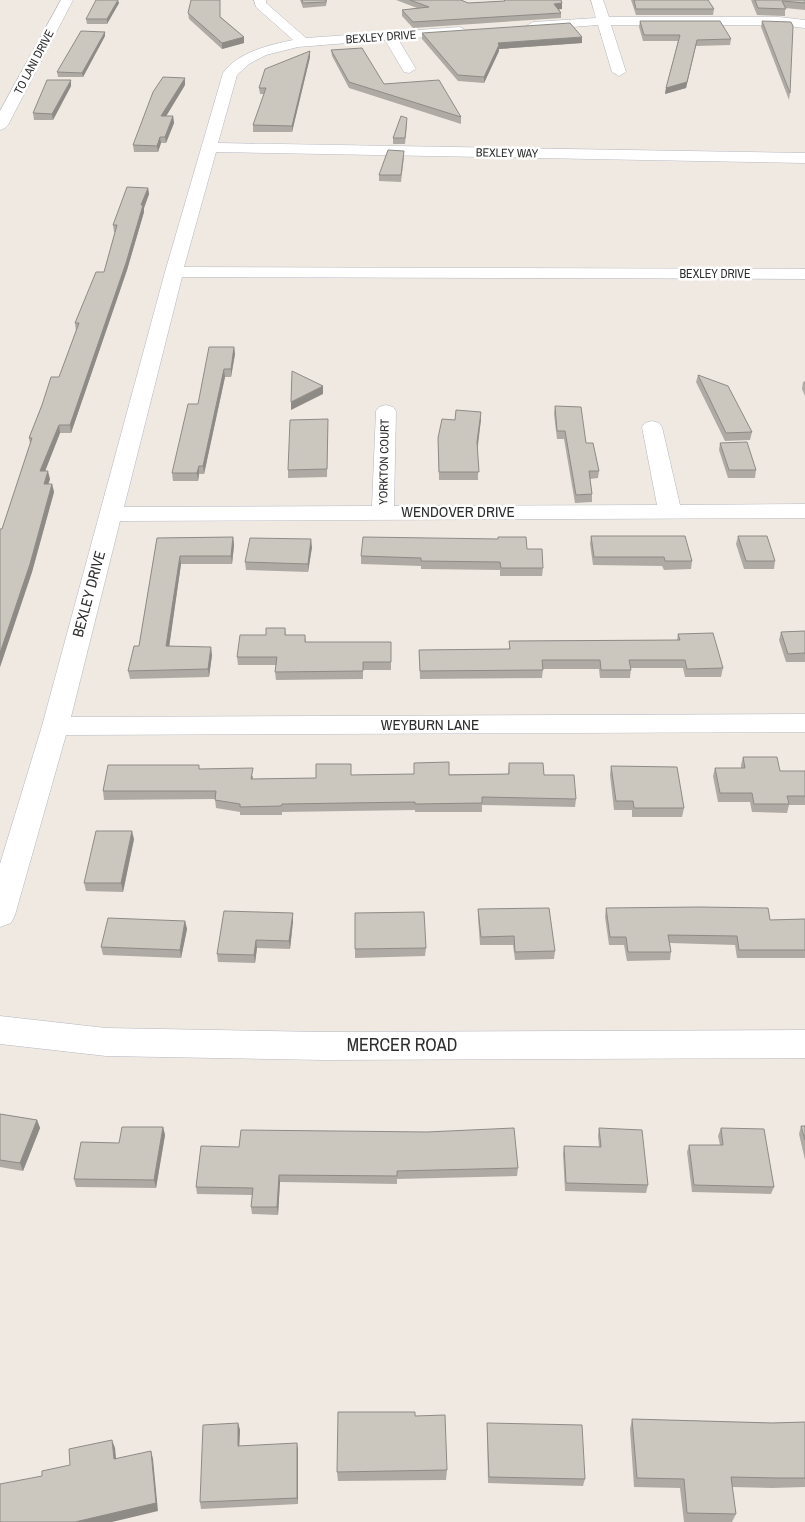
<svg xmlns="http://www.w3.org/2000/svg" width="805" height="1522" font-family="'Archivo Narrow',sans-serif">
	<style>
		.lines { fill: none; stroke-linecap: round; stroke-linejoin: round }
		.street-casing { stroke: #b4b7c1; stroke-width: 1 }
		.street { fill: #fff; fill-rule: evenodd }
		.wall { fill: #afaba4 }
		.shaded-wall { fill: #8e8b86 }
		.building { fill: #cbc7bf; stroke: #8e8b86 }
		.labels { text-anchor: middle; stroke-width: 5; stroke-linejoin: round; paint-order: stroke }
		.far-street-label { font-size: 12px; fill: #2e2e2e; stroke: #fff }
		.street-label { font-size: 15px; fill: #2e2e2e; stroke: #fff }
		.near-street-label { font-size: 18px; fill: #2e2e2e; stroke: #fff }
	</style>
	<rect width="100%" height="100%" fill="#efe9e1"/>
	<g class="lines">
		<defs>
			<g id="street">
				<path d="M61,0h12l-65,125 -3,3 -5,2v-19z"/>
				<path d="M254,0h12v3l40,35 154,-11 7,4 -7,4 -62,4 18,30 -7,4 -5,-1 -19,-32 -87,7 -32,8 -17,9 -12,11 -19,68 587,10v10l-589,-11 -32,115 621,2v10l-623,-2 -58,230 248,-1 4,-95 3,-4 7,-2 7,2 3,4 -2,95 263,-1 -15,-78 3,-4 7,-2 7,2 3,4 18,78 125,-1v14l-685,3 -49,196 734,-3v18l-739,3 -51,180 -4,8 -11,4v-63l42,-138 123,-454 58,-199c15,-21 46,-28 70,-33l-37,-33z"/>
				<path d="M591,0h12l6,17h170l26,3v8l-26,-3h-168l15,47 -7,4 -7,-4 -14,-47 -65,5 -7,-4 7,-4 63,-4z"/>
				<path d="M0,1016l106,12 217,4 482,-2v28l-482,2 -217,-4 -106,-12z"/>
			</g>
		</defs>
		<use href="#street" class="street-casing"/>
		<use href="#street" class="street"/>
	</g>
	<g class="wall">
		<path d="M300,0h27l-1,6 -23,2z"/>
		<path d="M396,0h65l7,3 36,-2v-1h57l1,9h-3l2,4v5l-148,10 -11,-12v-6l15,-2z"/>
		<path d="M631,0h77l6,9 -1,6h-77z"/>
		<path d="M751,0h54v10l-20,-2v8l-28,-1z"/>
		<path d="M119,3l-12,21h-20l-1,-5z"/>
		<path d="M188,13l33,4 23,20v6l-22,6 -33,-30z"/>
		<path d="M640,21l91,18 -1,6 -34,1 -10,42 -21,6 1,-6 12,-47h-35l-4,-14z"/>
		<path d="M762,21l28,72 -1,7 -28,-73z"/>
		<path d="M422,33l160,4v6l-83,6v2l-15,32 -26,-2 -36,-42z"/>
		<path d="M105,36l-22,41h-25l-1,-5z"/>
		<path d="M331,50l53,34 77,33v7l-112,-36 -17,-32z"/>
		<path d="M310,51v6l-18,75h-39v-7l11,-31h-4l-1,-6z"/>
		<path d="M185,85l-19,31h7l1,7 -8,20h-5l-3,9h-24l-1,-7z"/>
		<path d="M71,86l-18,34h-19l-1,-7z"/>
		<path d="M407,124l-2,20h-12v-6z"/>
		<path d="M404,157l-3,25 -22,-1v-6z"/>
		<path d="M148,188l1,6 -5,14v4l-17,58 -56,163h-11l-15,38 5,8 -2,5h4l2,8 -22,80 -32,95v-138h2l28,-85 -1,-6 13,-33 17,-28 17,-46 -1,-8 29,-51 11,-40h-1l-1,-7z"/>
		<path d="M234,347l1,7 -4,23h-6l-21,97h-5l-1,7h-25l-1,-8 26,-69z"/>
		<path d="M698,375l54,57 -2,8 -25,1 -29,-59z"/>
		<path d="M805,381v15l-3,-7 1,-7z"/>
		<path d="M555,406l31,37 13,28 -1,7 -8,1 2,15v8l-17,1 -11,-64h-7l-3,-25z"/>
		<path d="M328,419l-1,58 -39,1v-8z"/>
		<path d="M481,419l-3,27v34h-39l-1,-42 17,-18z"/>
		<path d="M720,443l36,27 -1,8h-27l-9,-28z"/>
		<path d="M591,536l101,25 -1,8 -27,1 -2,-4 -69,-1 -3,-21z"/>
		<path d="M738,536l37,25 -1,8h-30l-8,-25z"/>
		<path d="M233,537l1,8 -2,19h-51l-12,82 43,9 -3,22 -79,2 -2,-8 11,-25 18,-108z"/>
		<path d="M312,547l-4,25 -62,-2 -1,-8z"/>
		<path d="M527,549l16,19 -1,8h-42v-6l-79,-1v-3l-60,-2v-8z"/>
		<path d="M285,628l1,7h19l1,7h85v28h-28v9l-87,1 -1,-8 1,-7h-38l-1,-8 29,-22z"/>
		<path d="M805,631v31h-19l-7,-22 2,-8z"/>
		<path d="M678,634l45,34 -2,9h-36l-2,-9h-52l-1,10h-30l-1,-9h-56l-1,9 -122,1 -1,-29 90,-1v-8l168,-1z"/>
		<path d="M743,757l37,14h25v34h-16l-2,8 -35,-1 -2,-10h-32l-5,-26 2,-8h26v-3z"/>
		<path d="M509,763l35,12 32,24 -1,8 -93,-2v7h-67v-2l-133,2v3h-42v-3l-24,-4 -1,-9 -111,1 -1,-9 97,-22 53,7v3l63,-1 35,-3 157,-1z"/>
		<path d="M611,766l73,42 -2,9h-50v-7h-18l-4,-35z"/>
		<path d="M134,839l-11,53 -37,-1 -2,-8z"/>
		<path d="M606,908l164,12 35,-1v39h-68l-2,-13 -65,-2 1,9 -1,8 -43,1 -3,-16h-15l-4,-28z"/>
		<path d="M478,909l77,42 -1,8 -39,1 -2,-15h-33l-2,-27z"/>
		<path d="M293,913v8l-3,28 -33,-1 -2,15 -37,-1 -1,-8z"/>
		<path d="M185,921l2,8 -6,29 -78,-3 -2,-8z"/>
		<path d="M426,948l-1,8 -70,2v-9z"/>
		<path d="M0,1114l37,6 3,8 -17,43 -23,-4z"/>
		<path d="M801,1126h4v34l-6,-26z"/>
		<path d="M163,1127l2,8 -9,53 -80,-1 -2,-8z"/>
		<path d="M599,1128l49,57 -2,8 -81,-2 -2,-37 1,-8 35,1 -1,-11z"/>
		<path d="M721,1128l53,59 -3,7 -79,-2 -5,-40 2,-7h31l-2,-9z"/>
		<path d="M201,1146l317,22 -1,8 -120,3v5l-117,-2 -2,33 -26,-1 -1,-7 1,-12 -55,-1 -1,-7z"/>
		<path d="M415,1416l32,54 -1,10 -108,1 -1,-9z"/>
		<path d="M632,1419l140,4 33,-1v65l-33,1 -40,-1 4,27 -4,8h-48l-4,-34 -46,-1 -4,-58z"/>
		<path d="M238,1423l2,7 -1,16 59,3v55l-97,5 -1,-7z"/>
		<path d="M487,1423l98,56 -2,7 -95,-3 -1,-53z"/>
	</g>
	<g class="shaded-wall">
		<path d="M118,0l1,3 -12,21v-5z"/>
		<path d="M562,3v6l-8,1v-6z"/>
		<path d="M105,32v4l-22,41 -1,-4z"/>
		<path d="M244,37v6l-22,6v-6z"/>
		<path d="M582,37v6l-83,6v2l-15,32v-6l14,-34z"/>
		<path d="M697,40l-11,48 -21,6 1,-6z"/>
		<path d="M310,51v6l-18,75v-6z"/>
		<path d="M185,78v7l-23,38 -1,-7z"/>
		<path d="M71,80v6l-18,34 -1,-6z"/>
		<path d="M173,116l1,7 -8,20 -1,-6z"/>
		<path d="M160,137l1,6 -3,9 -1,-6z"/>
		<path d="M148,188l1,6 -5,14v4l-17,58 -56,163 -1,-8 71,-220z"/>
		<path d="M234,347l1,7 -4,23v-8z"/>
		<path d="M224,369l1,8 -21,97 -1,-8z"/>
		<path d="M323,386v8l-32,16v-8z"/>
		<path d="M481,412v7l-4,31v-8z"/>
		<path d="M59,425l1,8 -18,46 -2,-8z"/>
		<path d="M199,466v8l-1,7 -1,-8z"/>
		<path d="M48,471l2,8 -4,13 -2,-8z"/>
		<path d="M52,484l2,8 -22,80 -32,95v-14z"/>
		<path d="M233,537l1,8 -2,19 -1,-8z"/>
		<path d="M311,539l1,8 -4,25v-8z"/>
		<path d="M180,556l1,8 -13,91 -2,-9z"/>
		<path d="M211,647l1,8 -3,22 -1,-8z"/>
		<path d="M132,831l2,8 -11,53 -2,-9z"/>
		<path d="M293,913v8l-3,28 -1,-8z"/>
		<path d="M185,921l2,8 -6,29 -1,-8z"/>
		<path d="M256,940l1,8 -2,15 -1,-8z"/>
		<path d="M37,1120l3,8 -17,43 -3,-8z"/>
		<path d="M163,1127l2,8 -9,53 -2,-8z"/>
		<path d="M279,1175l1,7 -2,33 -1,-8z"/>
		<path d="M238,1423l2,7 -1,23 -1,-7z"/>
		<path d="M112,1440l3,8 2,19 -3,-8z"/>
		<path d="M297,1443l1,6v55l-1,-6z"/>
		<path d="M151,1451l2,8 5,52 -46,11h-37z"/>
	</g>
	<g class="building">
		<path d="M96,0h22l-11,19h-21z"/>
		<path d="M191,0h29v17l24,20 -22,6 -34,-30z"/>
		<path d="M302,0h24v2l-23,1z"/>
		<path d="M410,0h51l7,3 37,-2 -1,-1h57l1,3 -8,1 7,9 -148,9 -11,-12 27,-3z"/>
		<path d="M634,0h74l6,9h-78z"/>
		<path d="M755,0h50v3l-23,-2 4,8 -28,-1z"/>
		<path d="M640,21h80l11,18 -34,1 -10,42 -21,6 14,-53h-36z"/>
		<path d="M762,21l29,1 2,4 -3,67z"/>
		<path d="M570,23l12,14 -84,6 1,2 -15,32 -26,-2 -36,-42z"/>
		<path d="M81,31l24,1 -23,41 -25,-1z"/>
		<path d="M362,48l22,36 55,-4 22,37 -112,-35 -18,-32z"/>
		<path d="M310,51l-18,75 -39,-1 13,-37h-7l6,-19z"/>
		<path d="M163,77l22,1 -24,38h12l-8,21h-5l-3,9 -24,-1 20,-53z"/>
		<path d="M47,80h24l-19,34 -19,-1z"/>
		<path d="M401,116l6,2 -2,20h-12z"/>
		<path d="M388,150l16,1 -3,24h-22z"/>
		<path d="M127,187l21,1 -7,17h2l-17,58 -56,162h-11l-19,46h8l-4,13h8l-22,80 -30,89v-124h2l30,-91h-3l13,-33 9,-28h8l20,-54h-4l21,-51h8l13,-47h-4z"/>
		<path d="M209,347h25l-3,22h-7l-21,97h-4l-2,7h-25l16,-69h10z"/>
		<path d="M292,371l31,15 -32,16z"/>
		<path d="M698,375l30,11 24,46 -26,1z"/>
		<path d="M555,406l26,1 5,36h7l6,28h-10l3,23 -16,1 -11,-64h-8z"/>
		<path d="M456,410l25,2 -4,30 2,30h-40l-1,-34 4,-19 13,1z"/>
		<path d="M328,419l-1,50 -39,1 2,-50z"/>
		<path d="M747,442l9,28h-27l-9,-27z"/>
		<path d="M591,536h94l7,25h-27l-1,-4h-70z"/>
		<path d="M738,536h29l8,25h-29z"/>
		<path d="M233,537l-2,19h-51l-14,90 45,1 -3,22 -80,2 6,-25h5l18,-108z"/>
		<path d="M363,537l135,2v-2h28l1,12h15l1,19h-42l-1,-6 -79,-1v-3l-60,-2z"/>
		<path d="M250,538l61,1 -3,25 -63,-2z"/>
		<path d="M266,628h19v7h20v7h86v20h-28v9l-88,1 2,-15h-40l3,-22h26z"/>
		<path d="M805,631v22l-17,1 -7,-22z"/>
		<path d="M713,633l10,35 -36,1 -2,-9h-56l2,10h-30l-1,-10h-58l1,10 -123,1 -1,-21 91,-1 -1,-8 171,-1 -2,-6z"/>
		<path d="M743,757h34l3,14h25v25h-18l2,8h-35l-2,-11h-32l-5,-25h30z"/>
		<path d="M449,762v13l60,-1v-11h34l1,12h30l2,24 -94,-2v6l-67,1v-2l-133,2 -1,2 -41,1v-3l-25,-4 1,-9h-113l5,-26h91v4l54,-1 -2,11 65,-1v-14h35v11l63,-1v-11z"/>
		<path d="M611,766l66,1 7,41h-50l-1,-7h-17z"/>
		<path d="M96,831h36l-11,52h-37z"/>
		<path d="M699,907l69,1 2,12 35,-1v31h-66l-2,-14 -69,-1 3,17h-43l-2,-15h-16l-4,-29z"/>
		<path d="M549,908l6,43 -40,1 -1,-16 -33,1 -3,-28z"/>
		<path d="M224,911l69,2 -4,28 -33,-1 -2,15 -37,-1z"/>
		<path d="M424,912l2,36 -71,1v-36z"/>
		<path d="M108,918l77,3 -5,29 -79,-3z"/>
		<path d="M0,1114l37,6 -17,43 -20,-3z"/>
		<path d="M801,1126h4v14z"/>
		<path d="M122,1127h41l-9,53 -80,-1 7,-37 38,1z"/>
		<path d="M514,1128l4,40 -121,3v5l-118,-1 -2,32h-26l2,-19 -57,-1 5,-41 38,1 2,-17 186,2z"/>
		<path d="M599,1128l43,2 6,55 -82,-2 -2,-37 37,1z"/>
		<path d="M721,1128l43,1 10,58 -80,-2 -5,-40h34z"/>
		<path d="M338,1412h77v4l30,-1 2,55 -110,2z"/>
		<path d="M632,1419l140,4 33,-1v56h-29l-45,-1 5,37 -49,-1 -3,-34 -47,-1z"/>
		<path d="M238,1423v23l59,-3v55l-97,4 3,-77z"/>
		<path d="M487,1423l95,2 3,54 -96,-2z"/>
		<path d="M112,1440l2,19 37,-8 5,52 -81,19h-75v-38l42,-8v-5l28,-6 -1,-16z"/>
	</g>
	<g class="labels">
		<g class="far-street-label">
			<text transform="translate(381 37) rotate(-4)" y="4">BEXLEY DRIVE</text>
			<text transform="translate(34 62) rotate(-62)" y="4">TO LANI DRIVE</text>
			<text transform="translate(507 153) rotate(1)" y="4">BEXLEY WAY</text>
			<text x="715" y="278">BEXLEY DRIVE</text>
			<text transform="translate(384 462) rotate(-89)" y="4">YORKTON COURT</text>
		</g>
		<g class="street-label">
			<text x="458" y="517">WENDOVER DRIVE</text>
			<text transform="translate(89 594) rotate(-75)" y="5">BEXLEY DRIVE</text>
			<text x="430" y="730">WEYBURN LANE</text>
		</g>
		<g class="near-street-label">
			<text x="402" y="1051">MERCER ROAD</text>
		</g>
	</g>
</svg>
